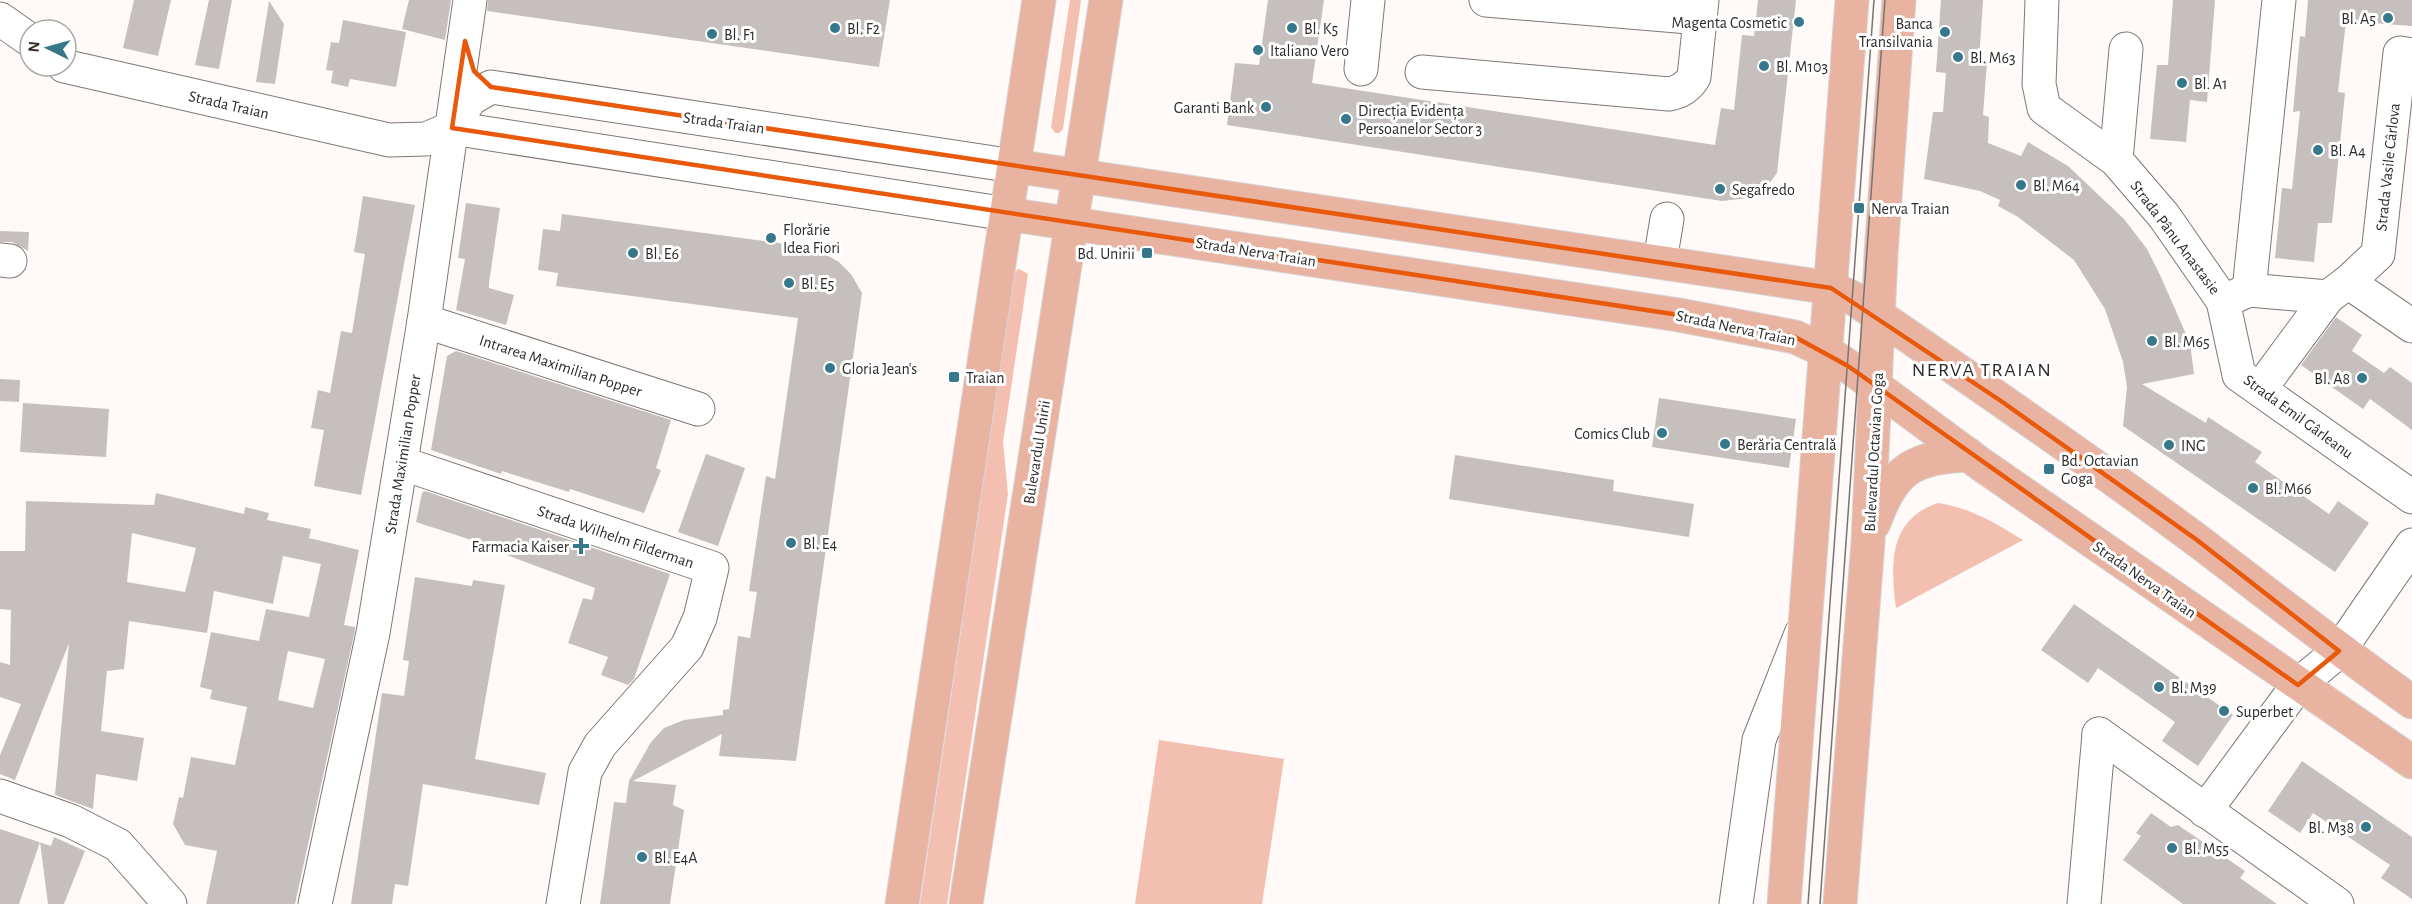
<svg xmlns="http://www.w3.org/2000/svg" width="2412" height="904" font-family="'Alegreya Sans',sans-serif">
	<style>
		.green { fill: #f2bfb0 }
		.building { fill: #c5c0be; fill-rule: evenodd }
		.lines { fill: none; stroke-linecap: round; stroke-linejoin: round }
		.minor-casing { stroke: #7d7876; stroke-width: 35 }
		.major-casing { stroke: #d5d5d5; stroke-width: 35 }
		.minor { stroke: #fff; stroke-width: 33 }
		.major { stroke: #e9b3a2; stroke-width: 33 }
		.tram { stroke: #787473; stroke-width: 1.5 }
		.marked { fill: none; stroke: #e8590c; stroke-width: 4.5; stroke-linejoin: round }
		.poi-dot { fill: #36788a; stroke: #fff; stroke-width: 2 }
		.labels { text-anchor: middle; stroke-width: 6; stroke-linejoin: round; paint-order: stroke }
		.poi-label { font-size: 16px; fill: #2e2c2b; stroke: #fff; text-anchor: start }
		.street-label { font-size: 16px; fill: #2e2c2b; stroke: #fff }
		.quarter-label { font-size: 20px; letter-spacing: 1.5px; fill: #2e2c2b; stroke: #fff }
	</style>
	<rect width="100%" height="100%" fill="#fff9f7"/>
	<g class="green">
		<path d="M1070,0h11l-18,129 -4,4h-4l-4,-6z"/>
		<path d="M1019,269l9,5 -25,168 5,52 -61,410h-27l95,-633z"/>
		<path d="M1938,503c33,5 57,20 85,37l-127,68c-6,-44 -7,-89 42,-105z"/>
		<path d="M1159,740l125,19 -22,145h-127z"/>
	</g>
	<g class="building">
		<path d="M134,0h37l-13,56 -35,-8z"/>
		<path d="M209,0h23l-13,69 -24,-4z"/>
		<path d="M409,0h42l-6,40 -43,-11z"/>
		<path d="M488,0h402l-11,67 -392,-56z"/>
		<path d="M1268,0h56l-12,83 403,62 6,-37 13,2 8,-75 12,1 4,-36h38l-19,173 -12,16 -16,9 -27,3 -495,-76 8,-62 24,2z"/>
		<path d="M1941,0h42l-4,61 8,1 -4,53 6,2 -1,26 33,13 7,-14 40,24 56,53 23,30 13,26 30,68 4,31 -52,10 64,39 2,-6 54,35 -7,10 74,52 9,-13 31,22 -34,49 -212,-146 4,-39 -4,-25 -18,-53 -31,-49 -56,-43 -20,-11 2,-6 -20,-9 -56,-12 9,-67h10l3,-39 -10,-1z"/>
		<path d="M2173,0h42l-8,102 -17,-2 -4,42 -36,-3 7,-74h11z"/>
		<path d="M2308,0h104v26l-66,-5 -8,71 7,1 -13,130h-14l-4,39 -39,-4 7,-70 10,1 8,-78 -7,1 7,-76 5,1z"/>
		<path d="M269,1l15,23 -9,60 -19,-2z"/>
		<path d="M343,20l63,12 -10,55 -46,-8 -2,8 -17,-4 2,-12 -7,-1 5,-28 8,1z"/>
		<path d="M363,196l52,9 -54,290 -47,-9 10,-56 -13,-2 7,-38 12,3 11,-62 11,2 13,-79 -11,-2z"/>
		<path d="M466,203l34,5 -11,75v5l25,7 -8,30 -50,-15 9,-51 -7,-1z"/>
		<path d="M562,214l231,31 30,8 16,9 12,12 11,19 -66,468 -77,-5 3,-22 -89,47 43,4 -3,20 11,5 -14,94h-70l14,-102 12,1 3,-22 22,-39 13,-14 20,-8 39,-5v-5l6,-1 9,-73 12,2 7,-46 -8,-1 17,-115 9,3 23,-161 -242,-32 2,-13 -20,-3 5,-41 17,2z"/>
		<path d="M0,231l29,1 -1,19 -16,-9h-12z"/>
		<path d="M2336,317l26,18 -10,16 32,22 6,-6 22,16v47l-42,-31 -7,10 -62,-44z"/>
		<path d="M456,351l215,69 -15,48 5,2 -17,43 -74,-24 -1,3 -67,-21 -1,3 -70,-24 16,-94z"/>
		<path d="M0,379l20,1 -1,22 -19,-1z"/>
		<path d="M1659,398l137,21 -7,49 -137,-21z"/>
		<path d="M23,403l86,6 -3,48 -86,-5z"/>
		<path d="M706,454l39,14 -27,78 -40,-14z"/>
		<path d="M1455,455l159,25 -1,11 81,13 -5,33 -240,-38z"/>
		<path d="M425,491l245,83 -36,105 -6,6 -27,-10 7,-18 -40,-14 15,-45 9,2 3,-12 -91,-34 1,-3 -89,-29 6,-29z"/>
		<path d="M156,493l88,21 1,-7 24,6 -2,7 44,9 -2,9 50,12 -15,75 11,2v3l-60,274h-89l11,-53 -32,-6 -12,-21 6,-27 4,1 8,-41 44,8 12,-58 -37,-8 2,-9 -12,-3 11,-55 48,9 7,-32 43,8 12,-53 -38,-8 -10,48 -59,-13 -7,42 -78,-12 -5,48 -17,2 -6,60 43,7 -7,43 -41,-7 -3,35 -38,-14 14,-152 -54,137 -15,-6v-19l21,-51 -21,-7v-35l10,3 1,-55 -11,-1v-58h25l1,-50 128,4zM132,533l64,15 -11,44 -58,-10zM288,651l37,8 -12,49 -35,-8z"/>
		<path d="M415,577l57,9 1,-6 32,5 -30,174 71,14 -7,32 -116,-21 -15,102 -13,-2 -3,20h-41l31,-211 22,3 5,-35 -6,-1z"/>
		<path d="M2074,604l159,111 -35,51 -36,-25 13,-19 -77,-54 -10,15 -47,-33z"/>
		<path d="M2302,761l110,76v62l-31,-21 9,-13 -77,-52 -13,20 -32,-22z"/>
		<path d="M2151,813l20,14 7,-2 67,46 -5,7 37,26h-94l-60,-44 18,-24 -5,-3z"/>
		<path d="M0,829l51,17 3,-9 31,14 -21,53h-16l-8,-62 -21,62h-19z"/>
	</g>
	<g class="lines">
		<defs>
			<g id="minor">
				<path d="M1486,0l215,18"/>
				<path d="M2042,0l-3,84 5,24 72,52 48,56 59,85 16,74 173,122"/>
				<path d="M0,19l30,21"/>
				<path d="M64,66l325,74 37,-1 26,-11 18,-29 21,-12 523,79"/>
				<path d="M1361,69l7,-69"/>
				<path d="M1422,72l247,22c11,-2 19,-7 25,-17l8,-77"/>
				<path d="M452,128l555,86"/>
				<path d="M2116,160l10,-111"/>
				<path d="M0,260l10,1"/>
				<path d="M1660,261l7,-42"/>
				<path d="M2348,282l30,-28 22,-201 12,2"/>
				<path d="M2249,290l30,-290"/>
				<path d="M2231,298l18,-8 79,7 20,-15 64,44"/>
				<path d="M424,321l274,88"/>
				<path d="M2260,389l68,-92"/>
				<path d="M401,463l311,105 -12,50 -13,29 -87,98 -15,27 -22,132"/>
				<path d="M2099,734l238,170"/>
				<path d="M0,796l71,25 47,24 52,59"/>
				<path d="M2205,811l93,-126 41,-34 73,-106"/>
				<path d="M315,904l58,-271 51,-312 46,-321"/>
				<path d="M1736,904l23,-164 42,-106"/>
				<path d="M2084,904l15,-170"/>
			</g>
			<g id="major">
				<path d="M1014,166l817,122 22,10c116,80 232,159 345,243 71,54 141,109 214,161"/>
				<path d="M1007,214l672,101 116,22 32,15 21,14 134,99 430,297"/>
				<path d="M1874,523c19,-54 39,-66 95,-68"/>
				<path d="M902,904l137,-904"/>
				<path d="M966,904l140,-904"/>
				<path d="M1784,904l68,-904"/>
				<path d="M1840,904l28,-362 13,-288 18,-254"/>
			</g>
		</defs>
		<use href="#minor" class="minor-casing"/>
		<use href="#major" class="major-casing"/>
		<use href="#minor" class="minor"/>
		<use href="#major" class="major"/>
		<g class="tram">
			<path d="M1808,904l66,-904"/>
			<path d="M1820,904l65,-904"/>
		</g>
	</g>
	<path class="marked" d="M465,41l9,30 17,16 1340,201 170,113 196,139 142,111 -41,34 -450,-319 -53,-29 -116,-22 -1227,-187z"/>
	<g class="poi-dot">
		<circle cx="2388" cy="18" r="6"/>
		<circle cx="1799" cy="22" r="6"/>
		<circle cx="835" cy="28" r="6"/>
		<circle cx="1292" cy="28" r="6"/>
		<circle cx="1945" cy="32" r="6"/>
		<circle cx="712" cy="34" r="6"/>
		<circle cx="1258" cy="50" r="6"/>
		<circle cx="1958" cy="57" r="6"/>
		<circle cx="1764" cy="66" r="6"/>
		<circle cx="2182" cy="83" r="6"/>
		<circle cx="1266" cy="107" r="6"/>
		<circle cx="1346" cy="119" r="6"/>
		<circle cx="2318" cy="150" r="6"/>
		<circle cx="2021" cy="185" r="6"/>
		<circle cx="1720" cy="189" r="6"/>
		<rect x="1853" y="202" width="12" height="12" rx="3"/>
		<circle cx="771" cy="238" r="6"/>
		<circle cx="633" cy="253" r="6"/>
		<rect x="1141" y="247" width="12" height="12" rx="3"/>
		<circle cx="789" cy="283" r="6"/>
		<circle cx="2152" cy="341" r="6"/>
		<circle cx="830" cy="368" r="6"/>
		<rect x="948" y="371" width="12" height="12" rx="3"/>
		<circle cx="2362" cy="378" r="6"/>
		<circle cx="1662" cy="433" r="6"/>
		<circle cx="1725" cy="444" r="6"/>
		<circle cx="2169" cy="445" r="6"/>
		<rect x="2043" y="463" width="12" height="12" rx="3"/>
		<circle cx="2253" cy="488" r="6"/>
		<circle cx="791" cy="543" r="6"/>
		<path d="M578 537h6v6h6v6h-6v6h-6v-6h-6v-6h6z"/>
		<circle cx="2159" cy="687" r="6"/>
		<circle cx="2224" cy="711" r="6"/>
		<circle cx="2366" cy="827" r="6"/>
		<circle cx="2172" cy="848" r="6"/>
		<circle cx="642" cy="857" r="6"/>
	</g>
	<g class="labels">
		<g class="poi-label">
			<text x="2376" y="24" text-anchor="end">Bl. A5</text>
			<text x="1787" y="28" text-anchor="end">Magenta Cosmetic</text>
			<text x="1933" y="29" text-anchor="end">Banca<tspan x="1933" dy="18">Transilvania</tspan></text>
			<text x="847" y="34">Bl. F2</text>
			<text x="1304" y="34">Bl. K5</text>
			<text x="724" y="40">Bl. F1</text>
			<text x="1270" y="56">Italiano Vero</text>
			<text x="1970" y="63">Bl. M63</text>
			<text x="1776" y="72">Bl. M103</text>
			<text x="2194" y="89">Bl. A1</text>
			<text x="1254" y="113" text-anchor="end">Garanti Bank</text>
			<text x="1358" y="116">Direcția Evidența<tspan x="1358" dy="18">Persoanelor Sector 3</tspan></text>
			<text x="2330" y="156">Bl. A4</text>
			<text x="2033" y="191">Bl. M64</text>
			<text x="1732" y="195">Segafredo</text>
			<text x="1871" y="214">Nerva Traian</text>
			<text x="783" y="235">Florărie<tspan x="783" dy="18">Idea Fiori</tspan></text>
			<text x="645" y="259">Bl. E6</text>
			<text x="1135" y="259" text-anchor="end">Bd. Unirii</text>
			<text x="801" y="289">Bl. E5</text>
			<text x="2164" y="347">Bl. M65</text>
			<text x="842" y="374">Gloria Jean's</text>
			<text x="966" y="383">Traian</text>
			<text x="2350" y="384" text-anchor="end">Bl. A8</text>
			<text x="1650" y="439" text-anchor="end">Comics Club</text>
			<text x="1737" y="450">Berăria Centrală</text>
			<text x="2181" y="451">ING</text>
			<text x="2061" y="466">Bd. Octavian<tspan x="2061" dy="18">Goga</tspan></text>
			<text x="2265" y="494">Bl. M66</text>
			<text x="803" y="549">Bl. E4</text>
			<text x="569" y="552" text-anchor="end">Farmacia Kaiser</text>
			<text x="2171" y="693">Bl. M39</text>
			<text x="2236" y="717">Superbet</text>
			<text x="2354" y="833" text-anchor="end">Bl. M38</text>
			<text x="2184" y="854">Bl. M55</text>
			<text x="654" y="863">Bl. E4A</text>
		</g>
		<g class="street-label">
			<text transform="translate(229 104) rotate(13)" y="6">Strada Traian</text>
			<text transform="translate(724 122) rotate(8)" y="6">Strada Traian</text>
			<text transform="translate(2387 167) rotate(-84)" y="6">Strada Vasile Cârlova</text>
			<text transform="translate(2176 237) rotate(53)" y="6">Strada Pânu Anastasie</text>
			<text transform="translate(1256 251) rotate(9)" y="6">Strada Nerva Traian</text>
			<text transform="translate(1736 327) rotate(12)" y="6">Strada Nerva Traian</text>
			<text transform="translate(561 365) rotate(18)" y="6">Intrarea Maximilian Popper</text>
			<text transform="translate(2299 416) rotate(36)" y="6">Strada Emil Gârleanu</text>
			<text transform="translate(1036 452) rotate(-81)" y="6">Bulevardul Unirii</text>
			<text transform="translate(1873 452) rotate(-87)" y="6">Bulevardul Octavian Goga</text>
			<text transform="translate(402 454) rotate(-81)" y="6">Strada Maximilian Popper</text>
			<text transform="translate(616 536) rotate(19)" y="6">Strada Wilhelm Filderman</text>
			<text transform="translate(2145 579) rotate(35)" y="6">Strada Nerva Traian</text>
		</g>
		<g class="quarter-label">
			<text x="1982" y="376">NERVA TRAIAN</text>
		</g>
	</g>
	<g transform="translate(48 48) rotate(275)"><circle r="28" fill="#ffffff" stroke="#ababaa" stroke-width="1.5"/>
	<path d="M0-4.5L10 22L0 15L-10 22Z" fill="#36788a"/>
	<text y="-9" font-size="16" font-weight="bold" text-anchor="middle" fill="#2e2c2b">N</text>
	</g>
</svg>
